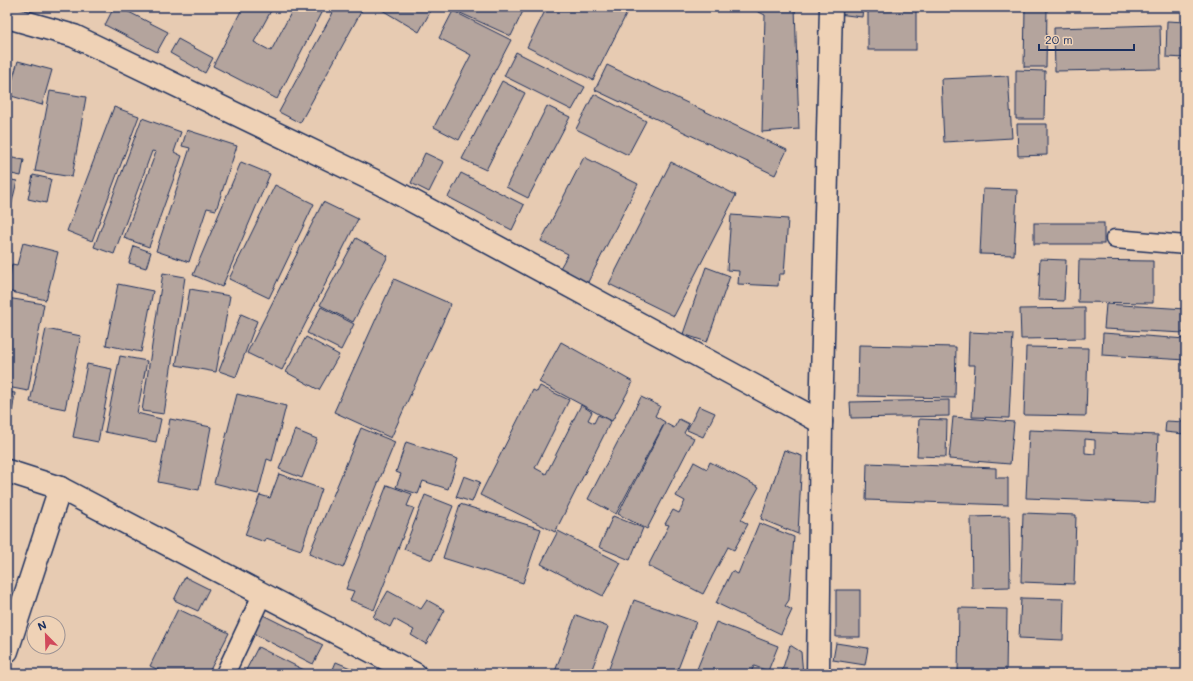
<svg xmlns="http://www.w3.org/2000/svg" width="1193" height="681" font-family="Mali,sans-serif">
	<style>
		.building { fill: #b4a49d; stroke: #1b2f5e; fill-rule: evenodd }
		.lines { fill: none; stroke-linecap: round; stroke-linejoin: round }
		.service-casing { stroke: #1b2f5e; stroke-width: 21 }
		.minor-casing { stroke: #1b2f5e; stroke-width: 25 }
		.service { stroke: #efd2b6; stroke-width: 18 }
		.minor { stroke: #efd2b6; stroke-width: 22 }
	</style>
	<rect width="100%" height="100%" fill="#e7cbb2"/>
	<filter id="ink" filterUnits="userSpaceOnUse"><feTurbulence type="fractalNoise" baseFrequency=".025" numOctaves="2"/><feDisplacementMap in="SourceGraphic" scale="8" xChannelSelector="R" yChannelSelector="G"/><feConvolveMatrix kernelMatrix="1 2 1 2 8 2 1 2 1" color-interpolation-filters="sRGB"/></filter>
	<g filter="url(#ink)">
		<g class="building">
			<path d="M114,7h5l49,25 -11,20 -52,-27z"/>
			<path d="M243,7h30l-19,35 17,9 23,-44h30l-47,92 -64,-33z"/>
			<path d="M336,7h21l5,3 -62,113 -21,-11z"/>
			<path d="M377,7h56l-14,25z"/>
			<path d="M458,7h67l-14,29 -55,-25z"/>
			<path d="M547,7h83l-37,73 -66,-33z"/>
			<path d="M749,7h46l4,122 -37,3 3,-117z"/>
			<path d="M838,7h25l-1,10 -24,-3z"/>
			<rect x="868" y="7" width="48" height="43"/>
			<path d="M1025,8h22l-1,59h-22z"/>
			<path d="M453,11l58,29 -52,100 -25,-13 37,-72 -32,-17z"/>
			<path d="M1167,21l19,1v36l-20,-1z"/>
			<path d="M1160,25l1,44 -106,2 -1,-43z"/>
			<path d="M178,39l35,19 -8,15 -35,-20z"/>
			<path d="M516,52l69,35 -13,23 -68,-34z"/>
			<path d="M18,61l34,9 -10,35 -34,-10z"/>
			<path d="M7,64h2l-2,13z"/>
			<path d="M607,65l180,85 -12,25 -180,-85z"/>
			<path d="M1016,70l29,1 -1,48h-28z"/>
			<path d="M1008,76l4,62 -68,4 -3,-63z"/>
			<path d="M502,81l23,12 -39,77 -24,-11z"/>
			<path d="M50,91l36,6 -14,80 -37,-6z"/>
			<path d="M594,94l52,27 -18,34 -52,-26z"/>
			<path d="M547,106l23,11 -42,81 -22,-11z"/>
			<path d="M114,107l25,9 -47,125 -25,-10z"/>
			<path d="M142,118l39,14 -7,20 8,4 -33,91 -25,-9 32,-86 -4,-1 -38,103 -20,-7z"/>
			<path d="M1017,124h30v31l-29,1z"/>
			<path d="M187,130l50,16 -21,64 -9,-2 -18,54 -33,-11 34,-103 -8,-2z"/>
			<path d="M425,153l19,9 -15,30 -18,-9z"/>
			<path d="M7,157l17,3 -3,16 -14,-3z"/>
			<path d="M584,157l54,27 -51,100 -28,-14 9,-16 -27,-13z"/>
			<path d="M241,162l29,12 -48,113 -29,-12z"/>
			<path d="M671,162l65,33 -62,121 -65,-32z"/>
			<path d="M461,173l63,32 -12,25 -64,-33z"/>
			<path d="M33,175l18,4 -5,24 -18,-4z"/>
			<path d="M7,179l10,2 -10,42z"/>
			<path d="M275,185l39,19 -45,94 -40,-19z"/>
			<path d="M983,189l34,1 -3,65 -34,-1z"/>
			<path d="M323,202l35,17 -76,151 -35,-17z"/>
			<path d="M731,215l57,4 -4,55h-5l-1,12 -40,-2 1,-13 -12,-1z"/>
			<rect x="1034" y="223" width="70" height="21"/>
			<path d="M356,238l32,18 -35,66 -33,-17z"/>
			<path d="M23,243l35,9 -12,48 -39,-9 5,-27 5,1z"/>
			<path d="M134,246l17,6 -5,16 -17,-5z"/>
			<path d="M1040,259l26,1 -2,41 -26,-1z"/>
			<path d="M1079,260l74,1v42l-75,-1z"/>
			<path d="M706,267l24,9 -23,66 -24,-8z"/>
			<path d="M163,273l22,4 -21,137 -22,-3z"/>
			<path d="M394,279l57,25 -60,134 -57,-26z"/>
			<path d="M118,284l35,7 -12,61 -35,-7z"/>
			<path d="M190,289l40,7 -14,76 -40,-7z"/>
			<path d="M7,298l37,6 -16,87 -21,-4z"/>
			<path d="M1106,304l80,5 -2,24 -80,-4z"/>
			<path d="M321,307l33,17 -13,26 -34,-17z"/>
			<path d="M1085,308v30l-64,1 -1,-30z"/>
			<path d="M241,314l16,7 -21,56 -17,-6z"/>
			<path d="M46,329l35,7 -16,73 -35,-7z"/>
			<path d="M969,332l44,2 -4,84 -37,-1 3,-52h-7z"/>
			<path d="M1103,333l83,6v21l-84,-5z"/>
			<path d="M306,337l33,18 -20,35 -33,-18z"/>
			<path d="M561,342l72,40 -21,39 -73,-39z"/>
			<path d="M859,345l97,2 -1,51 -97,-2z"/>
			<path d="M1026,347l62,1 -2,68 -62,-1z"/>
			<path d="M120,356l27,5 -10,52 24,6 -5,23 -51,-10z"/>
			<path d="M87,364l25,5 -14,73 -25,-5z"/>
			<path d="M540,386l29,14 -34,68 11,6 35,-69 11,7 -4,8 6,3 4,-8 13,6 -56,111 -75,-37 53,-105 4,2z"/>
			<path d="M7,392l8,1 -4,26 -4,-1z"/>
			<path d="M237,394l49,12 -14,55 -5,-2 -9,35 -44,-11z"/>
			<path d="M641,397l19,9 -5,10 10,6 -49,92 -28,-15z"/>
			<path d="M949,400v16l-98,2 -1,-16z"/>
			<path d="M699,406l16,7 -12,24 -16,-7z"/>
			<path d="M953,417l61,5 -4,42 -61,-5z"/>
			<path d="M170,419l41,8 -12,63 -41,-8z"/>
			<path d="M679,419l10,5 -5,9 10,5 -47,91 -29,-15 47,-91 9,5z"/>
			<path d="M919,419l28,1 -1,37 -29,-1z"/>
			<path d="M1166,421l19,1 -1,12 -19,-2z"/>
			<path d="M361,428l34,14 -52,126 -34,-14z"/>
			<path d="M295,430l22,9 -15,39 -23,-9z"/>
			<path d="M1029,430l129,5 -3,68 -129,-5zM1085,439l10,1v14l-10,-1z"/>
			<path d="M406,442l52,17 -10,30 -25,-8 -5,13 -22,-7 5,-13 -5,-2z"/>
			<path d="M784,450l18,6 -4,78 -37,-15z"/>
			<path d="M694,462l13,7 3,-7 49,25 -18,33 7,4 -14,26 -6,-3 -25,47 -55,-28 21,-41 -4,-1 8,-14 6,3 6,-12 -9,-5z"/>
			<path d="M867,463l129,5v10h12v27l-142,-5z"/>
			<path d="M279,474l43,15 -21,61 -35,-12 -1,4 -20,-7 15,-40 10,3z"/>
			<path d="M464,476l16,6 -8,20 -16,-5z"/>
			<path d="M387,485l25,9 -5,12 7,2 -40,102 -24,-10 4,-9 -8,-2z"/>
			<path d="M425,495l28,11 -21,54 -28,-11z"/>
			<path d="M460,504l81,25 -18,54 -80,-25z"/>
			<path d="M1023,513l53,2 -2,69 -53,-2z"/>
			<path d="M613,516l30,12 -13,32 -31,-13z"/>
			<path d="M1009,516l1,71 -38,1 -1,-71z"/>
			<path d="M759,523l35,14 -5,63 -4,6 7,4 -11,24 -65,-31 16,-32 6,3z"/>
			<path d="M558,531l63,32 -18,33 -62,-32z"/>
			<path d="M185,577l24,12 -11,22 -24,-11z"/>
			<rect x="836" y="590" width="24" height="47"/>
			<path d="M388,591l33,18 6,-9 18,10 -19,34 -15,-9 3,-5 -20,-11 -4,8 -17,-10z"/>
			<path d="M1021,598l43,1 -1,41 -44,-2z"/>
			<path d="M634,600l62,22 -20,52h-69z"/>
			<path d="M959,608l48,1 -1,65h-48z"/>
			<path d="M178,609l51,24 -21,41h-41l-17,-8z"/>
			<path d="M263,615l60,30 -10,19 -59,-30z"/>
			<path d="M576,615l32,12 -18,47h-36z"/>
			<path d="M716,622l62,24 -10,25 -14,-5 -3,6 5,2h-61z"/>
			<path d="M836,643l32,5 -3,17 -32,-5z"/>
			<path d="M790,645l11,7 2,22h-22z"/>
			<path d="M258,647l48,24 -2,3h-60z"/>
			<path d="M336,662l29,12h-34z"/>
			<path d="M501,670l8,4h-10z"/>
		</g>
		<g class="lines">
			<defs>
				<g id="service">
					<path d="M1115,239l71,6"/>
					<path d="M225,674l37,-79"/>
				</g>
				<g id="minor">
					<path d="M7,17l67,19 307,148 440,238"/>
					<path d="M7,471l53,17 355,186"/>
					<path d="M7,651l53,-163"/>
					<path d="M818,674l3,-252 10,-415"/>
				</g>
			</defs>
			<use href="#service" class="service-casing"/>
			<use href="#minor" class="minor-casing"/>
			<use href="#service" class="service"/>
			<use href="#minor" class="minor"/>
		</g>
	</g>
	<rect width="1193" height="681" fill="none" stroke="#efd2b6" stroke-width="24"/>
	<rect x="12" y="12" width="1169" height="657" fill="none" stroke="#1b2f5e" stroke-width="1.5" filter="url(#ink)"/>
	<g transform="translate(46 635) rotate(337)"><circle r="19" fill="#efd2b6" stroke="#9a9193"/>
	<path d="M0-3L7 15L0 10L-7 15Z" fill="#d1495b"/>
	<text y="-6" font-size="11" font-weight="bold" text-anchor="middle" fill="#1b2f5e">N</text>
	</g>
	<path d="M1039 44v6h95v-6" fill="none" stroke="#1b2f5e" stroke-width="2"/>
	<text x="1045" y="44" font-size="12" fill="#1b2f5e" stroke="#efd2b6" stroke-width="3" paint-order="stroke">20 m</text>
</svg>
